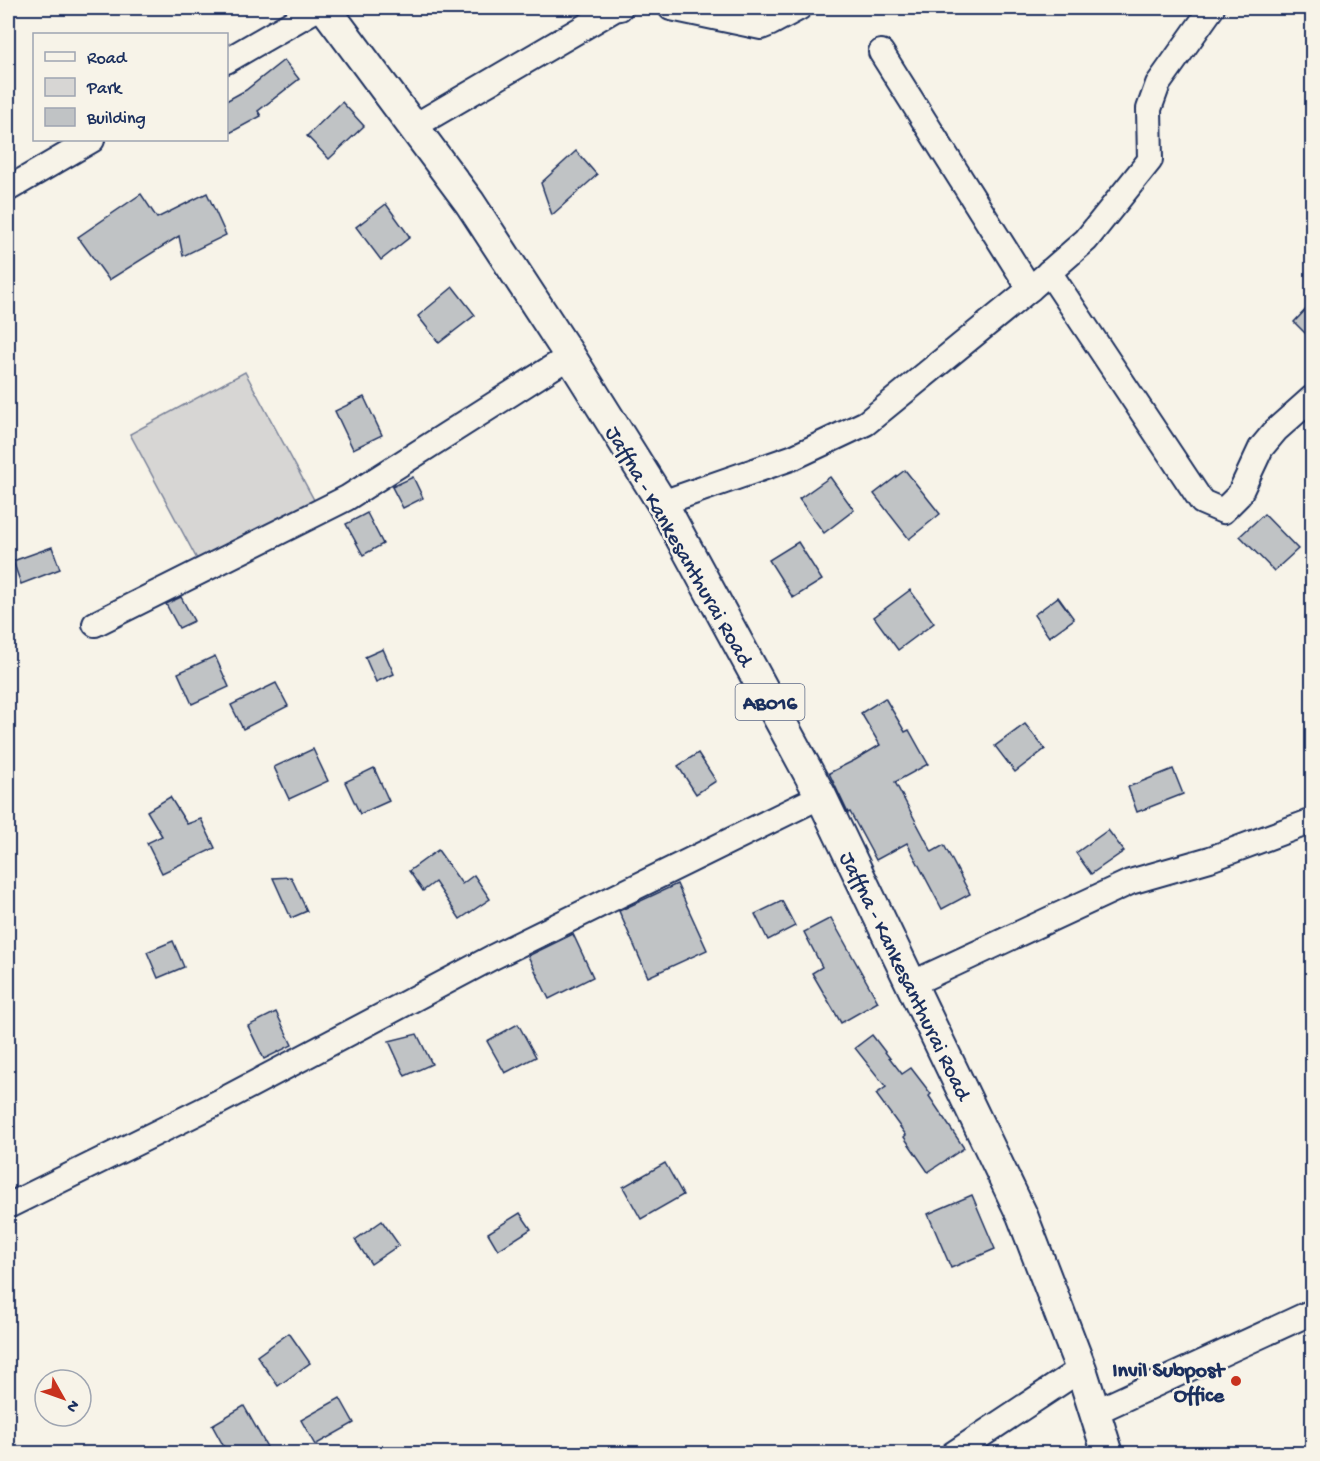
<svg xmlns="http://www.w3.org/2000/svg" width="1320" height="1461" font-family="'Gochi Hand',sans-serif">
	<style>
		.green { fill: #d7d6d4; stroke: #798299; stroke-width: 1.5 }
		.building { fill: #c0c3c5; stroke: #1b2f5e; stroke-width: 1.5 }
		.lines { fill: none; stroke-linecap: round; stroke-linejoin: round }
		.minor-casing { stroke: #1b2f5e; stroke-width: 28 }
		.major-casing { stroke: #1b2f5e; stroke-width: 34 }
		.minor { stroke: #f7f3e8; stroke-width: 24 }
		.major { stroke: #f7f3e8; stroke-width: 30 }
		.poi-dot { fill: #c8321e; stroke: #f7f3e8; stroke-width: 2 }
		.labels { text-anchor: middle; stroke-width: 5; stroke-linejoin: round; paint-order: stroke }
		.shield { fill: #f7f3e8; stroke: #5d6a87; stroke-width: 1.5 }
		.shield-label { font-size: 21px; font-weight: bold; fill: #1b2f5e }
		.street-label { font-size: 22px; fill: #1b2f5e; stroke: #f7f3e8 }
		.poi-label { font-size: 22px; font-weight: bold; fill: #1b2f5e; stroke: #f7f3e8; text-anchor: end }
	</style>
	<rect width="100%" height="100%" fill="#f7f3e8"/>
	<filter id="ink" filterUnits="userSpaceOnUse"><feTurbulence type="fractalNoise" baseFrequency=".0167" numOctaves="2"/><feDisplacementMap in="SourceGraphic" scale="12" xChannelSelector="R" yChannelSelector="G"/><feConvolveMatrix kernelMatrix="1 2 1 2 8 2 1 2 1" color-interpolation-filters="sRGB"/></filter>
	<g filter="url(#ink)">
		<path class="green" d="M245,372l75,139 -115,63 -75,-140z"/>
		<g class="building">
			<path d="M284,60l15,19 -41,32 3,5 -35,19v-34l20,-11z"/>
			<path d="M342,102l22,24 -35,33 -22,-23z"/>
			<path d="M576,151l21,24 -45,40 -11,-32z"/>
			<path d="M207,193l19,42 -43,21 -4,-20 -70,44 -31,-43 63,-43 16,24z"/>
			<path d="M386,204l24,33 -29,23 -25,-33z"/>
			<path d="M453,287l22,28 -36,28 -21,-27z"/>
			<path d="M1312,303v37l-18,-18z"/>
			<path d="M364,397l18,38 -29,14 -18,-38z"/>
			<path d="M905,470l35,44 -31,25 -35,-45z"/>
			<path d="M413,477l10,21 -20,10 -11,-21z"/>
			<path d="M830,477l24,33 -30,23 -25,-34z"/>
			<path d="M367,513l16,31 -20,11 -17,-31z"/>
			<path d="M1264,514l34,35 -24,22 -34,-35z"/>
			<path d="M798,542l24,38 -29,18 -24,-38z"/>
			<path d="M52,547l8,22 -39,15 -8,-23z"/>
			<path d="M910,590l24,33 -36,27 -24,-33z"/>
			<path d="M181,597l13,24 -15,7 -13,-24z"/>
			<path d="M1058,597l16,22 -25,18 -15,-22z"/>
			<path d="M383,649l11,25 -18,8 -11,-25z"/>
			<path d="M215,656l14,31 -37,17 -14,-31z"/>
			<path d="M276,683l12,23 -45,23 -12,-24z"/>
			<path d="M885,698l20,34 4,-2 19,34 -33,18 37,70 12,-7 26,49 -28,15 -35,-66 -31,17 -26,-48 -2,1 -19,-40 26,-13 25,-15 -19,-32z"/>
			<path d="M1025,724l20,25 -30,23 -20,-26z"/>
			<path d="M313,749l15,32 -39,18 -15,-32z"/>
			<path d="M698,753l18,28 -20,13 -18,-28z"/>
			<path d="M374,768l15,33 -29,13 -15,-32z"/>
			<path d="M1173,769l10,25 -46,18 -9,-25z"/>
			<path d="M170,797l17,27 14,-5 14,29 -53,25 -15,-30 15,-7 -15,-25z"/>
			<path d="M1108,830l16,21 -33,23 -15,-21z"/>
			<path d="M438,850l24,34 12,-9 16,24 -30,20 -25,-37 -12,9 -14,-20z"/>
			<path d="M291,877l16,34 -16,7 -18,-40z"/>
			<path d="M677,884l30,66 -59,27 -29,-66z"/>
			<path d="M782,901l13,25 -27,14 -13,-26z"/>
			<path d="M831,918l47,84 -37,21 -29,-50 10,-6 -18,-35z"/>
			<path d="M573,934l20,43 -44,22 -21,-43z"/>
			<path d="M173,941l11,26 -26,11 -11,-26z"/>
			<path d="M276,1012l16,33 -28,14 -16,-33z"/>
			<path d="M518,1024l18,33 -31,16 -18,-32z"/>
			<path d="M417,1034l15,30 -27,12 -16,-35z"/>
			<path d="M872,1035l30,39 9,-6 20,26 -2,2 35,52 -36,24 -24,-35 2,-2 -30,-41 10,-7 -31,-39z"/>
			<path d="M665,1163l18,32 -42,24 -18,-32z"/>
			<path d="M972,1195l23,54 -44,19 -23,-54z"/>
			<path d="M520,1213l11,16 -33,21 -10,-17z"/>
			<path d="M382,1221l17,24 -28,19 -16,-24z"/>
			<path d="M289,1333l21,30 -32,23 -21,-30z"/>
			<path d="M340,1398l14,25 -39,22 -14,-25z"/>
			<path d="M244,1406l23,41 -12,7h-27l-16,-29z"/>
		</g>
		<g class="lines">
			<defs>
				<g id="minor">
					<path d="M671,8l90,19 10,-4 28,-15"/>
					<path d="M881,52l149,237"/>
					<path d="M226,61l92,-53"/>
					<path d="M413,127l202,-118 5,-1"/>
					<path d="M8,189l84,-49"/>
					<path d="M1049,272l153,230 21,9 16,-16 22,-47 15,-18 36,-32"/>
					<path d="M662,503l132,-46 72,-34 164,-134 56,-49 64,-80 -1,-51 9,-25 54,-76"/>
					<path d="M95,624l252,-126 223,-142"/>
					<path d="M911,984l219,-102 80,-23 102,-38"/>
					<path d="M8,1206l211,-104 274,-145 328,-161"/>
					<path d="M1095,1412l217,-100"/>
					<path d="M953,1454l128,-85"/>
				</g>
				<path id="major" d="M325,8l145,195 100,153 92,147 159,293 201,419 59,154 27,85"/>
			</defs>
			<use href="#minor" class="minor-casing"/>
			<use href="#major" class="major-casing"/>
			<use href="#minor" class="minor"/>
			<use href="#major" class="major"/>
		</g>
	</g>
	<circle class="poi-dot" cx="1236" cy="1381" r="6"/>
	<g class="labels">
		<rect class="shield" x="735.5" y="684" width="69" height="36" rx="4.5"/>
		<g class="shield-label">
			<text x="770" y="709">AB016</text>
		</g>
		<g class="street-label">
			<text transform="translate(681 545) rotate(60)" y="8">Jaffna - Kankesanthurai Road</text>
			<text transform="translate(907 975) rotate(64)" y="8">Jaffna - Kankesanthurai Road</text>
		</g>
		<g class="poi-label">
			<text x="1224" y="1376">Invil Subpost<tspan x="1224" dy="25">Office</tspan></text>
		</g>
	</g>
	<rect width="1320" height="1461" fill="none" stroke="#f7f3e8" stroke-width="30"/>
	<rect x="15" y="15" width="1290" height="1431" fill="none" stroke="#1b2f5e" stroke-width="2" filter="url(#ink)"/>
	<rect x="33" y="33" width="195" height="108" fill="#f7f3e8" stroke="#9fa5b1" stroke-width="1.5"/>
	<rect x="45" y="52" width="30" height="9" fill="#f7f3e8" stroke="#9fa5b1" stroke-width="1.5"/>
	<text x="87" y="63" font-size="18" fill="#1b2f5e">Road</text>
	<rect x="45" y="78" width="30" height="18" fill="#d7d6d4" stroke="#9fa5b1" stroke-width="1.5"/>
	<text x="87" y="93" font-size="18" fill="#1b2f5e">Park</text>
	<rect x="45" y="108" width="30" height="18" fill="#c0c3c5" stroke="#9fa5b1" stroke-width="1.5"/>
	<text x="87" y="123" font-size="18" fill="#1b2f5e">Building</text>
	<g transform="translate(63 1398) rotate(130)"><circle r="28" fill="#f7f3e8" stroke="#9fa5b1" stroke-width="1.5"/>
	<path d="M0-4.5L10 22L0 15L-10 22Z" fill="#c8321e"/>
	<text y="-9" font-size="16" font-weight="bold" text-anchor="middle" fill="#1b2f5e">N</text>
	</g>
</svg>
